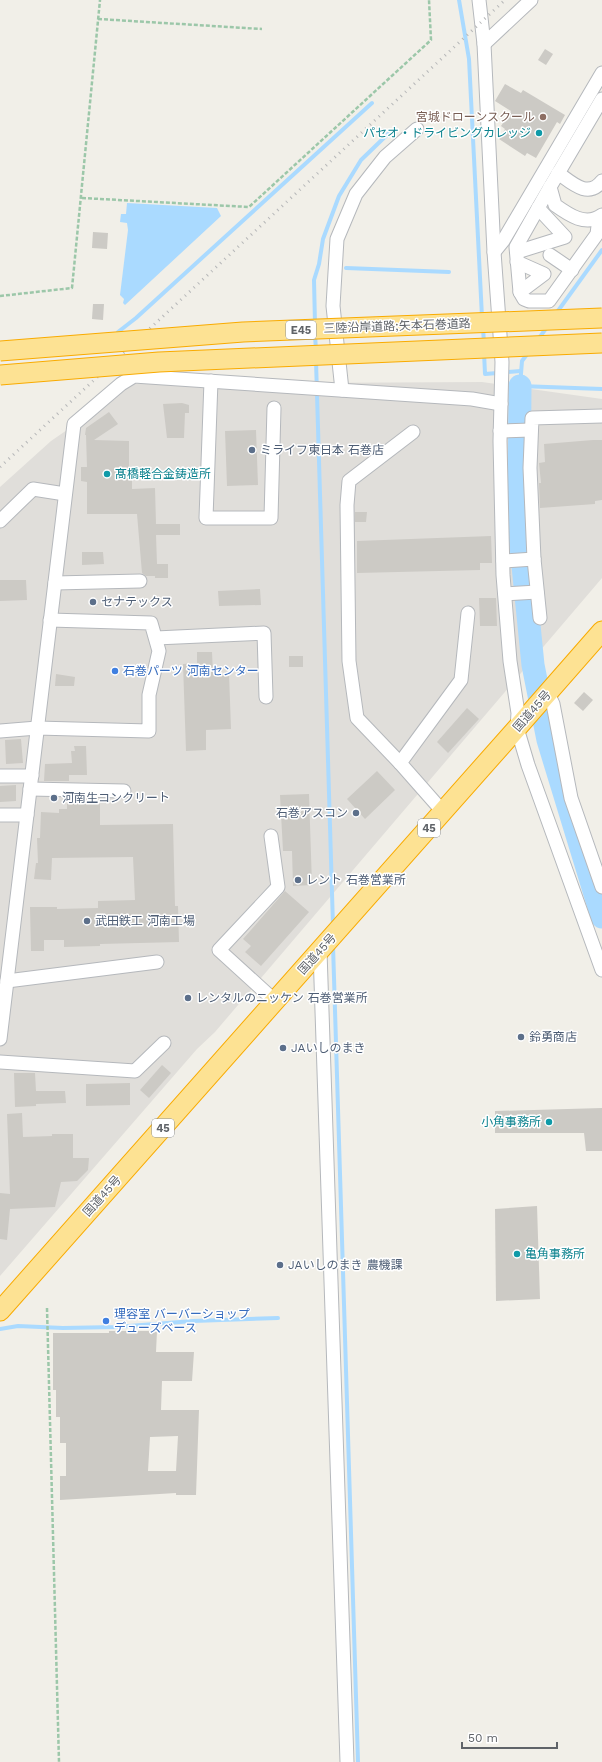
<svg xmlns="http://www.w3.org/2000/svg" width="602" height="1762" font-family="'Work Sans','Noto Sans JP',sans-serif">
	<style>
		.industrial { fill: #e0deda }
		.water { fill: #aadaff }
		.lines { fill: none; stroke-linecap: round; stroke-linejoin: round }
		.stream { stroke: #aadaff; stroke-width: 4 }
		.river { stroke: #aadaff; stroke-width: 23 }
		.building { fill: #cccac5; fill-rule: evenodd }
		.minor-casing { stroke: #b5b8bc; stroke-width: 15 }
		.highway-casing { stroke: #f9ab00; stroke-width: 21 }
		.path { stroke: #9cc7a9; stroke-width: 2.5; stroke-dasharray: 4 2; stroke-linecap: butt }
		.minor { stroke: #fff; stroke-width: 13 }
		.highway { stroke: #fde293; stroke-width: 19 }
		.rail { stroke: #b6b7b8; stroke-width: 3; stroke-dasharray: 1 5; stroke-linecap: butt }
		.highway-bridge-casing { stroke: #f9ab00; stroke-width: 21; stroke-linecap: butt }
		.highway-bridge { stroke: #fde293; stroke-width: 19 }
		.education-dot { fill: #8d6e63; stroke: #fff; stroke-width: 1.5 }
		.culture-dot { fill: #0f9aa8; stroke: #fff; stroke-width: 1.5 }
		.service-dot { fill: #5c6f8a; stroke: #fff; stroke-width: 1.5 }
		.shop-dot { fill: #3f7fe0; stroke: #fff; stroke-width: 1.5 }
		.labels { text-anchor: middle; stroke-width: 3; stroke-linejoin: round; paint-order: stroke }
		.shield { fill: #fff; stroke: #8f9295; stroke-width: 1 }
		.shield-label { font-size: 11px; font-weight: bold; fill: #5f6368 }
		.education-label { font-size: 12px; fill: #785e54; stroke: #fff; text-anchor: end }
		.culture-label { font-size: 12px; fill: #0d838f; stroke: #fff; text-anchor: end }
		.street-label { font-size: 12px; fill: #5f6368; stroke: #fff }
		.service-label { font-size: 12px; fill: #4e5e75; stroke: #fff; text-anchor: start }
		.shop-label { font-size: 12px; fill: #366cbe; stroke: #fff; text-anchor: start }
	</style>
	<rect width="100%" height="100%" fill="#f1efe8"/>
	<path class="industrial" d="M482,382l120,17v179l-387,454 -18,17 -197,227v-789l51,-46 83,-57z"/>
	<path class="water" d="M127,203l90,5 4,8 -96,89 -2,-2 1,-4 -4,-4 8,-65 -1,-7 -7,-1 1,-8h5z"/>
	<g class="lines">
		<g class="stream">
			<path d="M459,0l10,59 13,258"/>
			<path d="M346,268l103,4"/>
			<path d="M555,315l47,-65"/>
			<path d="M315,324l-1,-44 5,-16 4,-25 16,-43 22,-36 28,-27"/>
			<path d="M483,328l1,15"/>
			<path d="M118,332l18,-14 236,-215"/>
			<path d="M315,335l1,15"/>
			<path d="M537,341l10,-14"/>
			<path d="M484,352l1,22 36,-3"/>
			<path d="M528,353l-6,8 -2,25 82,3"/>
			<path d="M316,361l17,565"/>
			<path d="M333,945l25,817"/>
			<path d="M0,1329l18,-3 45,2 53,-1 77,-6 85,-3"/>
		</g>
		<path class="river" d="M520,386l-1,140 14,139 15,75 54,177"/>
	</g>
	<g class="building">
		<path d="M545,49l8,5 -7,11 -8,-5z"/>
		<path d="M505,84l16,9 2,-3 42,25 -5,9 -3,-2 -21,36 -9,-5 -2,3 -26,-17 6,-10 -4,-3 10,-15 -16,-10z"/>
		<path d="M93,232l15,1 -1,16 -15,-1z"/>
		<path d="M93,304h11l-1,16 -11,-1z"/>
		<path d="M182,403l7,2v8h-4l-1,25h-17l-4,-34z"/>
		<path d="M109,412l9,12 -24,16 35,1v25h3v23l23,-1 1,36h24v11h-24l1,29h11v14h-13v-2h-9l-4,-3 -5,-59h-50v-32l-6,-1v-14h6l-1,-32h-1l1,-7z"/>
		<path d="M256,430l2,55 -31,1 -2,-55z"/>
		<path d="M593,440h9v60l-7,1v3l-55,4 -1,-25h2l-2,-20 6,-1 -1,-18z"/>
		<path d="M355,512h12l-1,10h-11z"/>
		<path d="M491,536l1,27h-12v7l-123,3v-32z"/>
		<path d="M82,552h21l1,12 -22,1z"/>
		<path d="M0,580h26l1,20 -27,1z"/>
		<path d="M260,589l1,16 -42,1 -1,-15z"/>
		<path d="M479,598h17l1,28h-17z"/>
		<path d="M197,652h15l1,22 16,-1 2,56 -25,1v20l-20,1 -3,-87 14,-1z"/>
		<rect x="289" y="656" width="14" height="11"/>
		<path d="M56,674l19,3 -1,9h-19z"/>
		<path d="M584,692l9,8 -10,11 -9,-8z"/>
		<path d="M467,708l12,11 -31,34 -11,-11z"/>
		<path d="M21,739l2,24 -17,1 -1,-24z"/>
		<path d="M74,746h12l1,29h-18v6h-25l1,-17 27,-1 -1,-12h4z"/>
		<path d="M377,771l18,19 -30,29 -18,-20z"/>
		<path d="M16,785v16l-16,1v-16z"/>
		<path d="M309,794l3,91 -19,1 -1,-35h-9l-3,-56z"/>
		<path d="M67,804h33v21l73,-1 2,82h3l1,36 -79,2v2l-36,1v-7h-20v11h-13l-1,-44h27v2l41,-1v-7l37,-1 -2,-43 -81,1 -1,22 -17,-1 2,-16h2l-1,-25h3l1,-26 18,1v-4h8z"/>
		<path d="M285,891l24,21 -48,54 -16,-14 6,-6 -8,-7z"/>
		<path d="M162,1065l9,8 -22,25 -9,-8z"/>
		<path d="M14,1073h21l1,18h29l1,12 -30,1v2l-21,1z"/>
		<path d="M130,1083v22l-44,1v-22z"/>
		<path d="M602,1108v43h-16l-2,-18h-89v-22z"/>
		<path d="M22,1113l1,24 29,-1v-2h21v24h16l-1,12 -11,11 -16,1 -6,25 -45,2 -3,31 -7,-1v-46l10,1 -3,-80z"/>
		<path d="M537,1206l3,93 -44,2 -1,-92z"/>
		<path d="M109,1331h48l-1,21h38l-2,29h-30l-1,29h38l-3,85h-20v-2l-116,7v-24h6v-33h-6v-26h-4v-27h-3v-57h56zM178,1436l-2,35h-28l2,-34z"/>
	</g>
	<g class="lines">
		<defs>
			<g id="minor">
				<path d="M479,0l5,44 10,208 8,110 -2,79 3,134 7,86 8,52 -1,15 11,37 74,205"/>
				<path d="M484,44l47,-44"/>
				<path d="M602,99l-52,88 5,18c14,10 31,22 47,10"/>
				<path d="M558,173c14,10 30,26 44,8"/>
				<path d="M550,187l-34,60 4,45 4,7 5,2h20l48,-67 2,-16"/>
				<path d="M494,252l9,-11 99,-168"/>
				<path d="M517,252l48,-15 -27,-29"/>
				<path d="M550,255l22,15"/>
				<path d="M517,262l27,12 -24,18"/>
				<path d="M211,381l-5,137h65l3,-110"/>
				<path d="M342,390l-9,-84 4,-67 19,-45 29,-37 32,-28"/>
				<path d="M500,431l31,-1"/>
				<path d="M0,521l33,-32 32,5"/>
				<path d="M503,561l31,-2"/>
				<path d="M55,583l85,-2"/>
				<path d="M505,594l32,-2"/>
				<path d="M540,618l-6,-59 -4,-91 2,-50 70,-2"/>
				<path d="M156,638l108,-5 2,64"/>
				<path d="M548,693l5,11 18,94 31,89"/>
				<path d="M0,731l37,-3 112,3v-36l10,-44 -8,-28 -101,-3"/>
				<path d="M400,763l-43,-45 -8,-57 -2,-156 2,-24 64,-49"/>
				<path d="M0,776h32"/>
				<path d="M30,789l94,2"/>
				<path d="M444,811l-7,-6 -37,-42 61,-83 7,-67"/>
				<path d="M0,815h27"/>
				<path d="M271,836l7,51 -59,63 56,51"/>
				<path d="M320,951l27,811"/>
				<path d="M7,981l150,-19"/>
				<path d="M0,1039l74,-615 47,-40 13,-8 338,23 29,5"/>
				<path d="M0,1062l135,9 29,-28"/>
			</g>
			<path id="highway" d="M0,1311l517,-583 85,-97"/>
		</defs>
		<use href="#minor" class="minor-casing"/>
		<use href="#highway" class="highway-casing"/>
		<g class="path">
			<path d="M98,19l164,10"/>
			<path d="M82,198l167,9 182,-167 -2,-40"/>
			<path d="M0,296l72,-8 28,-288"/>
			<path d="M47,1308l12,454"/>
		</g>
		<use href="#minor" class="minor"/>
		<use href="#highway" class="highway"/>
		<path class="rail" d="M0,467l505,-467"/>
		<defs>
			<g id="highway-bridge">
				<path d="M0,351l243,-19 359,-14"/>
				<path d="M0,375l159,-13 443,-19"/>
			</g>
		</defs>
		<use href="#highway-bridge" class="highway-bridge-casing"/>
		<use href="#highway-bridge" class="highway-bridge"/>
	</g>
	<circle class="education-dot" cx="543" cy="117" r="4"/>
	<g class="culture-dot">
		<circle cx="539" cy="133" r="4"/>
		<circle cx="107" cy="474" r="4"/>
		<circle cx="549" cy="1122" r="4"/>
		<circle cx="517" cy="1254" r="4"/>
	</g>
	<g class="service-dot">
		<circle cx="252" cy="450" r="4"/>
		<circle cx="93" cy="602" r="4"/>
		<circle cx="54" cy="798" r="4"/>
		<circle cx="356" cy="813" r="4"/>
		<circle cx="298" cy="880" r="4"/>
		<circle cx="87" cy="921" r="4"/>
		<circle cx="188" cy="998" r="4"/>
		<circle cx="521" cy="1037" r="4"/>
		<circle cx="283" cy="1048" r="4"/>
		<circle cx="280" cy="1265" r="4"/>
	</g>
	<g class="shop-dot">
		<circle cx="115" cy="671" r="4"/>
		<circle cx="106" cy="1321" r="4"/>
	</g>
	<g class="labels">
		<g class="shield">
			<rect x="286" y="321" width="30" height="18" rx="3"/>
			<rect x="418" y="819" width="22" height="18" rx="3"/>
			<rect x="152" y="1119" width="22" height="18" rx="3"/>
		</g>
		<g class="shield-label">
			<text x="301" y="334">E45</text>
			<text x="429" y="832">45</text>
			<text x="163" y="1132">45</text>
		</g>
		<g class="education-label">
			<text x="535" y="121">宮城ドローンスクール</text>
		</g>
		<g class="culture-label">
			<text x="531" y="137">パセオ・ドライビングカレッジ</text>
			<text x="115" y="478" text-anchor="start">髙橋軽合金鋳造所</text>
			<text x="541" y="1126">小角事務所</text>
			<text x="525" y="1258" text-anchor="start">亀角事務所</text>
		</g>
		<g class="street-label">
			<text transform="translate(397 326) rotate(-2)" y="4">三陸沿岸道路;矢本石巻道路</text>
			<text transform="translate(532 711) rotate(-49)" y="4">国道45号</text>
			<text transform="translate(317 954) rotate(-48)" y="4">国道45号</text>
			<text transform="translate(102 1196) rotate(-48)" y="4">国道45号</text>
		</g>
		<g class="service-label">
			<text x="260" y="454">ミライフ東日本 石巻店</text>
			<text x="101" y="606">セナテックス</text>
			<text x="62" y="802">河南生コンクリート</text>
			<text x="348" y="817" text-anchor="end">石巻アスコン</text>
			<text x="306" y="884">レント 石巻営業所</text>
			<text x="95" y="925">武田鉄工 河南工場</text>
			<text x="196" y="1002">レンタルのニッケン 石巻営業所</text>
			<text x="529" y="1041">鈴勇商店</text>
			<text x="291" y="1052">JAいしのまき</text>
			<text x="288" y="1269">JAいしのまき 農機課</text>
		</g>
		<g class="shop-label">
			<text x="123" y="675">石巻パーツ 河南センター</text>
			<text x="114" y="1318">理容室 バーバーショップ<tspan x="114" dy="14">デューズベース</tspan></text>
		</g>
	</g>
	<path d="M462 1742v6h95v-6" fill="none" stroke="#5f6368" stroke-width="2"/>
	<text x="468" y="1742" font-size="12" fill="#5f6368" stroke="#ffffff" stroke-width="3" paint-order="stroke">50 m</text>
</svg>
